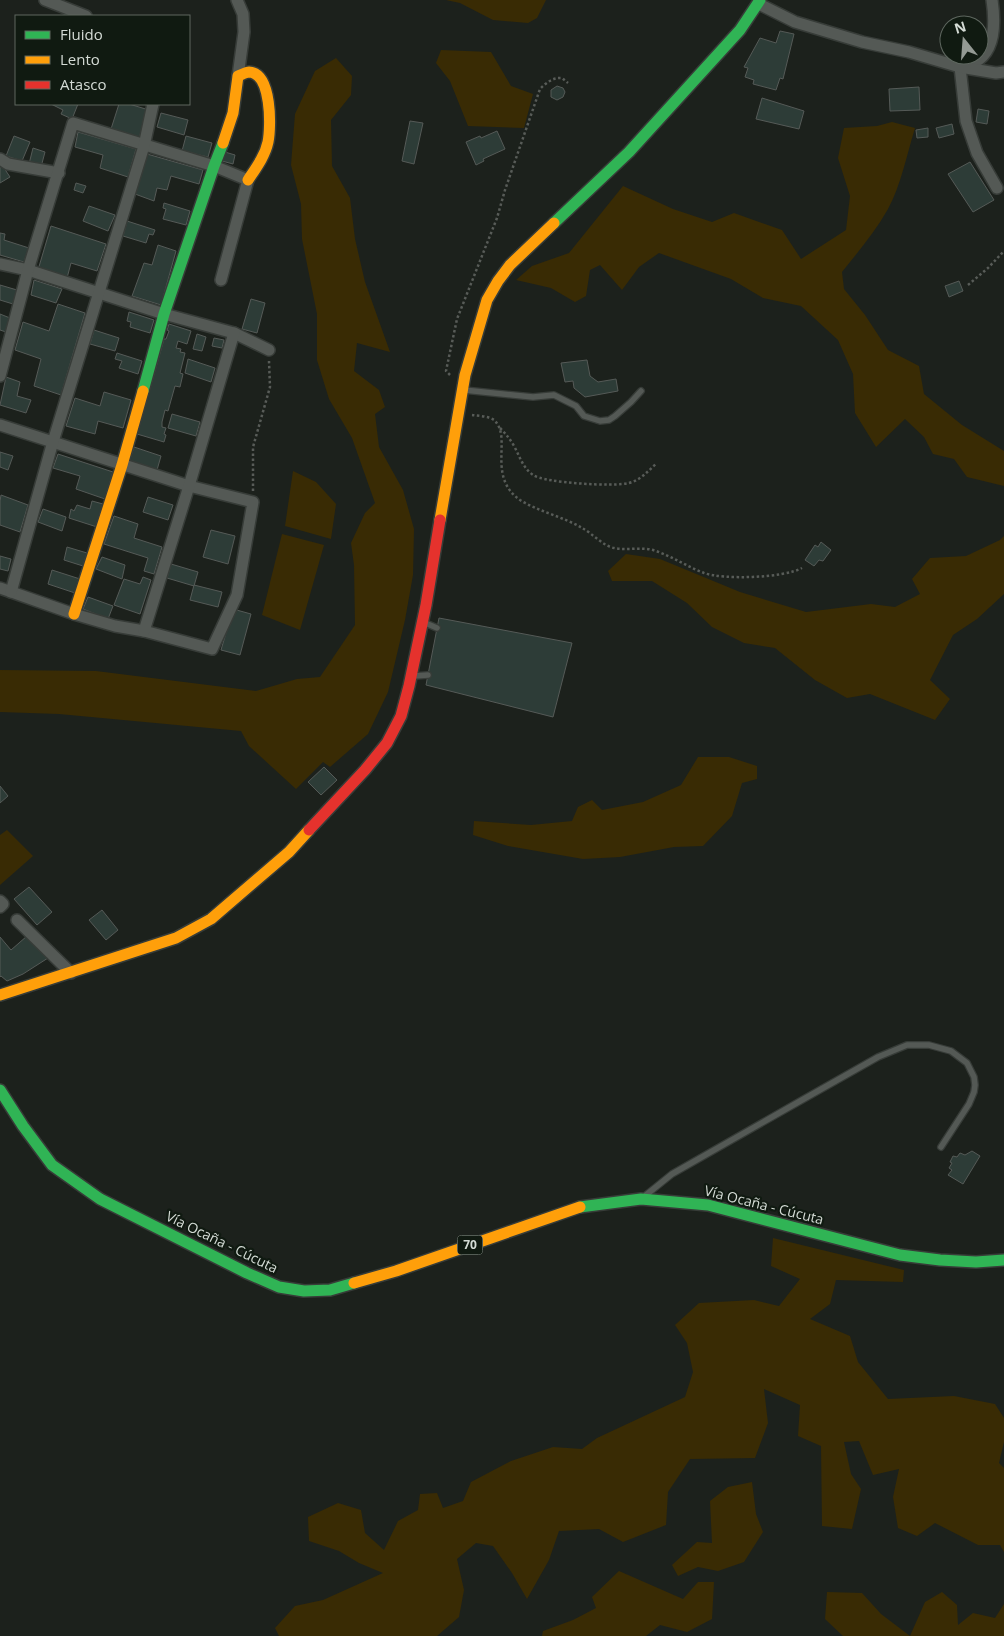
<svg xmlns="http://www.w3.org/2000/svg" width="1004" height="1636" font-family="'Open Sans',sans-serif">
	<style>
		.green { fill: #392b04 }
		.building { fill: #2d3c37; stroke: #555a57 }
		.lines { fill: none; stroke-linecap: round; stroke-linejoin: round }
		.lane-casing { stroke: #373c38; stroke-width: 8 }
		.street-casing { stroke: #373c38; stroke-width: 14 }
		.fast-casing { stroke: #373c38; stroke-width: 14 }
		.slow-casing { stroke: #373c38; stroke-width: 14 }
		.jam-casing { stroke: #373c38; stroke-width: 14 }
		.path { stroke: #585c58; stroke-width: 2.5; stroke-dasharray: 2.5 2.5; stroke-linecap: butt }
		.lane { stroke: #545955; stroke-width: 5.5 }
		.street { stroke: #545955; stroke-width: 11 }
		.fast { stroke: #30b455; stroke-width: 11 }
		.slow { stroke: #ff9f0a; stroke-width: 11 }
		.jam { stroke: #e5322d; stroke-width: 11 }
		.labels { text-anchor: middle; stroke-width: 4.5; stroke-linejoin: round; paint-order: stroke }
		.shield { fill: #101a11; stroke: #99a19a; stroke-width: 1 }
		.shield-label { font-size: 12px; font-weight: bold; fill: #d4dbd5 }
		.street-label { font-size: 14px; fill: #d4dbd5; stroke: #101a11 }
	</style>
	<rect width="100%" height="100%" fill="#1c211c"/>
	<g class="green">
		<path d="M446,0h100l-9,18 -9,5 -35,-3 -33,-17z"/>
		<path d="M441,50l50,2 20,34 22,8 -9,34 -56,-2 -18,-45 -14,-18z"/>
		<path d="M336,58l16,18 -1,19 -20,25 1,46 18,32 5,41 10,43 25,70 -33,-9 -3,28 25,19 6,17 -10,7 4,33 24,43 11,39 -1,46 -8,45 -17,72 -20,42 -38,33 -7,-5 -27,27 -47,-43 -8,-15 -182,-17 -59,-2v-42l96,1 160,20 41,-12 23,-2 35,-52 -1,-60 -3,-22 14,-30 10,-10 -23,-65 -23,-39 -12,-39v-46l-15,-75 -1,-35 -10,-39 4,-51 20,-43z"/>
		<path d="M892,122l23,6c-8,26 -14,57 -27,81 -13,23 -30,43 -46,63l2,17 21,26 23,35 31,16 5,28 38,31 42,26v35l-37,-9 -13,-18 -21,-5 -9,-17 -19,-18 -29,28 -21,-34 -2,-39 -15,-34 -37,-34 -38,-8 -32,-19 -72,-26 -20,14 -17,23 -22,-25 -10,5 -4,26 -11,6 -24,-14 -35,-8 16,-14 37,-13 54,-67 50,23 39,13 22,-9 48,17 19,29 45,-29 4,-34 -12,-38 6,-30 33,-2z"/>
		<path d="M293,471l23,11 20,22 -5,35 -46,-13z"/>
		<path d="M282,534l42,11 -24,85 -38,-15z"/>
		<path d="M1004,536v58l-27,25 -24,16 -23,45 20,19 -15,21 -65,-26 -23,4 -32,-18 -40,-32 -31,-5 -32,-16 -25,-24 -35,-22h-40l-4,-10 18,-17 34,5 80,33 66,20 65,-8 24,3 25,-13 -8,-15 18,-21 36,-2 34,-16z"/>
		<path d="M698,757h31l28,9v13l-15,4 -10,33 -29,30 -29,1 -54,10 -37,2 -75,-13 -35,-11 1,-14 57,4 41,-4 6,-14 14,-7 10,10 41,-8 38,-17z"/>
		<path d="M7,830l26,26 -33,29v-50z"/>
		<path d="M773,1238l131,32 -1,12 -67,-2 -6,24 -20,15 40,17 8,26 30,37 66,-3 41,8 9,14v24l-5,21 5,5v84l-4,-7h-22l-43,-22 -18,13 -19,-8 -5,-31 6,-28 -26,6 -14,-34 -15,1 7,32 10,15 -9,40 -30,-3 -1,-80 -23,-10 2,-31 -36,-16 4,34 -13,35 -65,1 -22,33 -2,33 -43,17 -24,-13 -40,2 -10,29 -22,39 -15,-26 -19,-27 -17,-3 -19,16 7,31 -5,27 -22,19h-158l-4,-8 20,-22 28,-6 60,-27 -24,-10 -20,-12 -30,-10 -1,-24 30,-14 23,7 4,23 19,17 14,-29 20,-11 2,-16 17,-1 6,15 20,-7 8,-19 40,-21 42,-14 29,2 15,-11 88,-41 8,-25 -6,-29 -12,-18 24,-22 55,-3 25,6 21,-27 -29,-13z"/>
		<path d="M752,1482l4,32 7,18 -19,30 -26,9 -20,-4 -20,9 -6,-11 25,-23 15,1 -2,-42 18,-14z"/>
		<path d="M619,1571l64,28 15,-17h16l-2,37 -25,13 -27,-7 -14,11h-104l1,-5 30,-11 23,-12 -4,-11z"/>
		<path d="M827,1592l35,1 19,21 29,22 15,-34 17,-10 15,13 1,20 15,-12 22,5 9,-14v32h-161l-18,-17z"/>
	</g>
	<g class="building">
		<path d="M780,31l14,3 -11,45 -3,-1 -4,12 -23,-6 1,-4 -9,-3 3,-9 -4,-1 16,-29 16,5z"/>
		<path d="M557,86l6,2 2,4 -2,5 -6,3 -6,-3v-7z"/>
		<path d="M919,87l1,23 -30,1 -1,-22z"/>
		<path d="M762,98l42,13 -5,18 -43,-10z"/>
		<path d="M51,104h27l-6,15 -11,-5 2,-4z"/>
		<path d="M119,104h10l20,6 -10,28 -28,-9z"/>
		<path d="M978,109l11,2 -2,13 -11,-2z"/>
		<path d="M161,113l27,7 -4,15 -27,-8z"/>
		<path d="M410,121l13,2 -9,41 -12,-3z"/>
		<path d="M952,124l2,10 -15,4 -3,-10z"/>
		<path d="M928,128v9l-11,1 -1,-8z"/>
		<path d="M497,131l8,18 -22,10 1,2 -8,4 -10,-23 14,-6 1,2z"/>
		<path d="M78,132l58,17 -8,28 -28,-9 3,-13 -28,-8z"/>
		<path d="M14,136l16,6 -8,19 -16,-5z"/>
		<path d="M186,136l26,7 -4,14 -26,-6z"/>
		<path d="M33,148l12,4 -4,15 -12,-3z"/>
		<path d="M225,152l10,3 -2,9 -11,-3z"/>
		<path d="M147,154l56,16 -4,14 -28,-8 -4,14 -10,-2 -3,13 -19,-7z"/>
		<path d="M970,162l24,38 -21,12 -25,-38z"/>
		<path d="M2,165l8,12 -10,6v-17z"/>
		<path d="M76,183l10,3 -3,7 -9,-3z"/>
		<path d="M164,203l26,8 -4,14 -23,-6 3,-10 -3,-1z"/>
		<path d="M89,206l26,9 -7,16 -25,-10z"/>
		<path d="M127,221l28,9 -2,5 -4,-1 -3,9 -23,-7z"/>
		<path d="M51,226l55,18 -9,27 -26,-8 -4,15 -29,-8z"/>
		<path d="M0,233l5,1 -1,6 25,8 -5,14 -24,-7z"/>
		<path d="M158,245l18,6 -15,54 -29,-9 12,-33 8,2z"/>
		<path d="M34,280l28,9 -6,14 -25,-8z"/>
		<path d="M959,281l4,10 -14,6 -4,-11z"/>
		<path d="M0,285l17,5 -4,14 -13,-4z"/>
		<path d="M251,299l14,4 -8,30 -15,-4z"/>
		<path d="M58,304l27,9 -24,82 -27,-9 7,-27 -26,-9 8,-28 26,9z"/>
		<path d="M129,312l25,8 -4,13 -20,-6 1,-5 -4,-1z"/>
		<path d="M0,314l10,4 -4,14 -6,-2z"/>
		<path d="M169,324l22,7 -4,13 -9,-3 -2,7 5,1 -1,3 5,1 -5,20 3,1 -3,13 -5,-1 -7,25 -3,-1 -3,12v5l4,1 -2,6 2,1 -2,7 -27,-8 27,-95h2l3,-8 -2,-1z"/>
		<path d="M94,330l25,8 -4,13 -25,-7z"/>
		<path d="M197,334l9,3 -4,14 -9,-2z"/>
		<path d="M214,338l10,2 -2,8 -10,-2z"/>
		<path d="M117,353l25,8 -4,13 -19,-6 3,-7 -7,-2z"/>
		<path d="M188,359l27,9 -4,14 -26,-9z"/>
		<path d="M587,360l3,16 8,6 18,-3 2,12 -33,6 -11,-9 -1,-7 -8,1 -4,-19z"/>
		<path d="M6,377l14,5 -3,14 14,4 -5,13 -26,-8z"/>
		<path d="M104,392l27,8 -8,28 -25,-7 -3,13 -29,-8 9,-28 25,8z"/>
		<path d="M172,414l28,8 -4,14 -28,-8z"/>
		<path d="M134,447l27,9 -4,14 -28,-8z"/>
		<path d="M0,452l13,4 -5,14 -8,-3z"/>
		<path d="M58,454l55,18 -8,27 -29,-10 4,-13 -27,-8z"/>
		<path d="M1,495l27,10 -8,27 -20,-7v-24z"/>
		<path d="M148,497l25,8 -5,15 -25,-8z"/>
		<path d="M92,501l11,3 -6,23 -28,-9 2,-9 3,2 3,-6 13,4z"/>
		<path d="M43,509l23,8 -4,14 -24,-9z"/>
		<path d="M114,516l24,8 -4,14 28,9 -8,27 -10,-3 4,-13 -44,-14z"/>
		<path d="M211,530l24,6 -7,28 -25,-7z"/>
		<path d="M821,542l10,8 -8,11 -4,-1 -5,6 -9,-6 10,-15 3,2z"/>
		<path d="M67,547l20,6 -4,13 -19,-6z"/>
		<path d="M0,556l11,3 -3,12 -8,-2z"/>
		<path d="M102,557l23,8 -3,14 -26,-10z"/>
		<path d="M171,564l27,8 -4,14 -27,-8z"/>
		<path d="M52,570l28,9 -5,14 -27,-9z"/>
		<path d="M143,577l8,3 -11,34 -26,-9 10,-26 16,5z"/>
		<path d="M194,585l28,7 -4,15 -28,-7z"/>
		<path d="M88,597l25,9 -5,13 -25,-10z"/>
		<path d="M233,609l18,5 -11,41 -19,-5z"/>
		<path d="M439,618l133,25 -19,74 -127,-32z"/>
		<path d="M324,767l13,13 -16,15 -13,-13z"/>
		<path d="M0,786l8,10 -8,7z"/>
		<path d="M29,887l23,25 -15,13 -23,-26z"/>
		<path d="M102,910l16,20 -12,10 -17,-20z"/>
		<path d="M27,936l21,22 -25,16 -16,7 -6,-5 -1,1v-40l11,13z"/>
		<path d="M972,1151l8,5 -17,28 -15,-9 4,-5 -3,-2 3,-5 -2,-1 3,-6 4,1 3,-4 5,2z"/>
	</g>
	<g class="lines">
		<defs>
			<g id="lane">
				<path d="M464,390l69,7 21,-2 22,11 8,10 16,5 9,-1 6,-4 16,-14 10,-11"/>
				<path d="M423,622l14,6"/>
				<path d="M414,676l14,-1"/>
				<path d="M646,1195l26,-21 130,-74 76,-43 29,-12h22l22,6 16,12 7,14 1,8 -1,7 -5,12 -28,43"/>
			</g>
			<g id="street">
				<path d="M45,0l41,16"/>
				<path d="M237,0l6,14 1,18 -6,44"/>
				<path d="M992,0c3,20 5,50 -17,62 -4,2 -10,4 -15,5l6,54 11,32 20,35"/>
				<path d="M759,4l36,18 67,20 47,10 51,15 36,6 8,-1"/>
				<path d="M0,159l8,5 51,9"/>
				<path d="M0,264l28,6 136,44 70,19 35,17"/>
				<path d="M0,376l28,-106 45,-147 141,43 34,14 -27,100"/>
				<path d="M0,425l189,61 64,16 -16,93 -25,54 -68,-18 -29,-5 -41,-12 -74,-26"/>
				<path d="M11,592l41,-147 92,-299 9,-42"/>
				<path d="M144,631l45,-145 45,-153"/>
				<path d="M0,901l3,3 -3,3"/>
				<path d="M17,920l54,53"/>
			</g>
			<g id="fast">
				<path d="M554,223l75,-71 111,-122 20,-30"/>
				<path d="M143,391l21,-77 50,-148 9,-23"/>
				<path d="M0,1090l23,36 29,39 48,34 147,74 32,14 25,4 26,-1 24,-7"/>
				<path d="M580,1207l61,-8 67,6 192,50 40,5 36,2 28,-2"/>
			</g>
			<g id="slow">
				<path d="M223,143l10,-30 5,-37c3,-1 8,-4 11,-4 23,1 22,55 19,70 -3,14 -12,26 -20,38"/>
				<path d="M440,520l25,-145 22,-75 11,-19 12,-16 44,-42"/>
				<path d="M74,614l48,-149 21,-74"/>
				<path d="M0,995l176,-57 35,-19 78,-67 20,-22"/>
				<path d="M354,1283l42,-12 184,-64"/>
			</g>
			<path id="jam" d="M309,830l56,-60 22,-27 14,-27 8,-30 17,-81 14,-85"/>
		</defs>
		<use href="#lane" class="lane-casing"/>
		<use href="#street" class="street-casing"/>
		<use href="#fast" class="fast-casing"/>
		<use href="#slow" class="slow-casing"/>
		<use href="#jam" class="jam-casing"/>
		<g class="path">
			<path d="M968,285l20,-17 16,-17"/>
			<path d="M450,375l-4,-4 11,-52 40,-101 8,-28 35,-101c6,-6 13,-12 22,-11l6,5"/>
			<path d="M472,415c7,1 16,1 22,5 19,17 -8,56 26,80 17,11 44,17 62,28 10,5 21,18 32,20 14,3 28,-2 42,3 17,6 32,16 48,22 20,7 80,5 98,-5"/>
			<path d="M500,428c6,6 10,11 14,18 6,11 9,22 19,29 11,8 82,12 96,8 12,-3 19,-12 28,-20"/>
			<path d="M253,491v-44l17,-60 -1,-26"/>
		</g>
		<use href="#lane" class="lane"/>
		<use href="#street" class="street"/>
		<use href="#fast" class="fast"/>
		<use href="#slow" class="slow"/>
		<use href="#jam" class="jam"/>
	</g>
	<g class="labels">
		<rect class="shield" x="457.5" y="1235.5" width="25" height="19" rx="4"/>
		<g class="shield-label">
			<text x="470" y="1249">70</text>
		</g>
		<g class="street-label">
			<text transform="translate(764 1205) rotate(14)" y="5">Vía Ocaña - Cúcuta</text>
			<text transform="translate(222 1242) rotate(26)" y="5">Vía Ocaña - Cúcuta</text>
		</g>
	</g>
	<rect x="15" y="15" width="175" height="90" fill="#101a11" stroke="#5e675f"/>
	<rect x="25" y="31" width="25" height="8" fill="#30b455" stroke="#5e675f"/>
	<text x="60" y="40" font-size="15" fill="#d4dbd5">Fluido</text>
	<rect x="25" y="56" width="25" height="8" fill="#ff9f0a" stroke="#5e675f"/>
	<text x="60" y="65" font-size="15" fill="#d4dbd5">Lento</text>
	<rect x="25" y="81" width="25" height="8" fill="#e5322d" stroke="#5e675f"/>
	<text x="60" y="90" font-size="15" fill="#d4dbd5">Atasco</text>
	<g transform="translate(964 40) rotate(343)"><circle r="24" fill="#101a11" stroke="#5e675f"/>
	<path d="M0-4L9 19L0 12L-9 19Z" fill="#949a94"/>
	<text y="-8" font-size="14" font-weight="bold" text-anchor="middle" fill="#d4dbd5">N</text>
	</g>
</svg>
